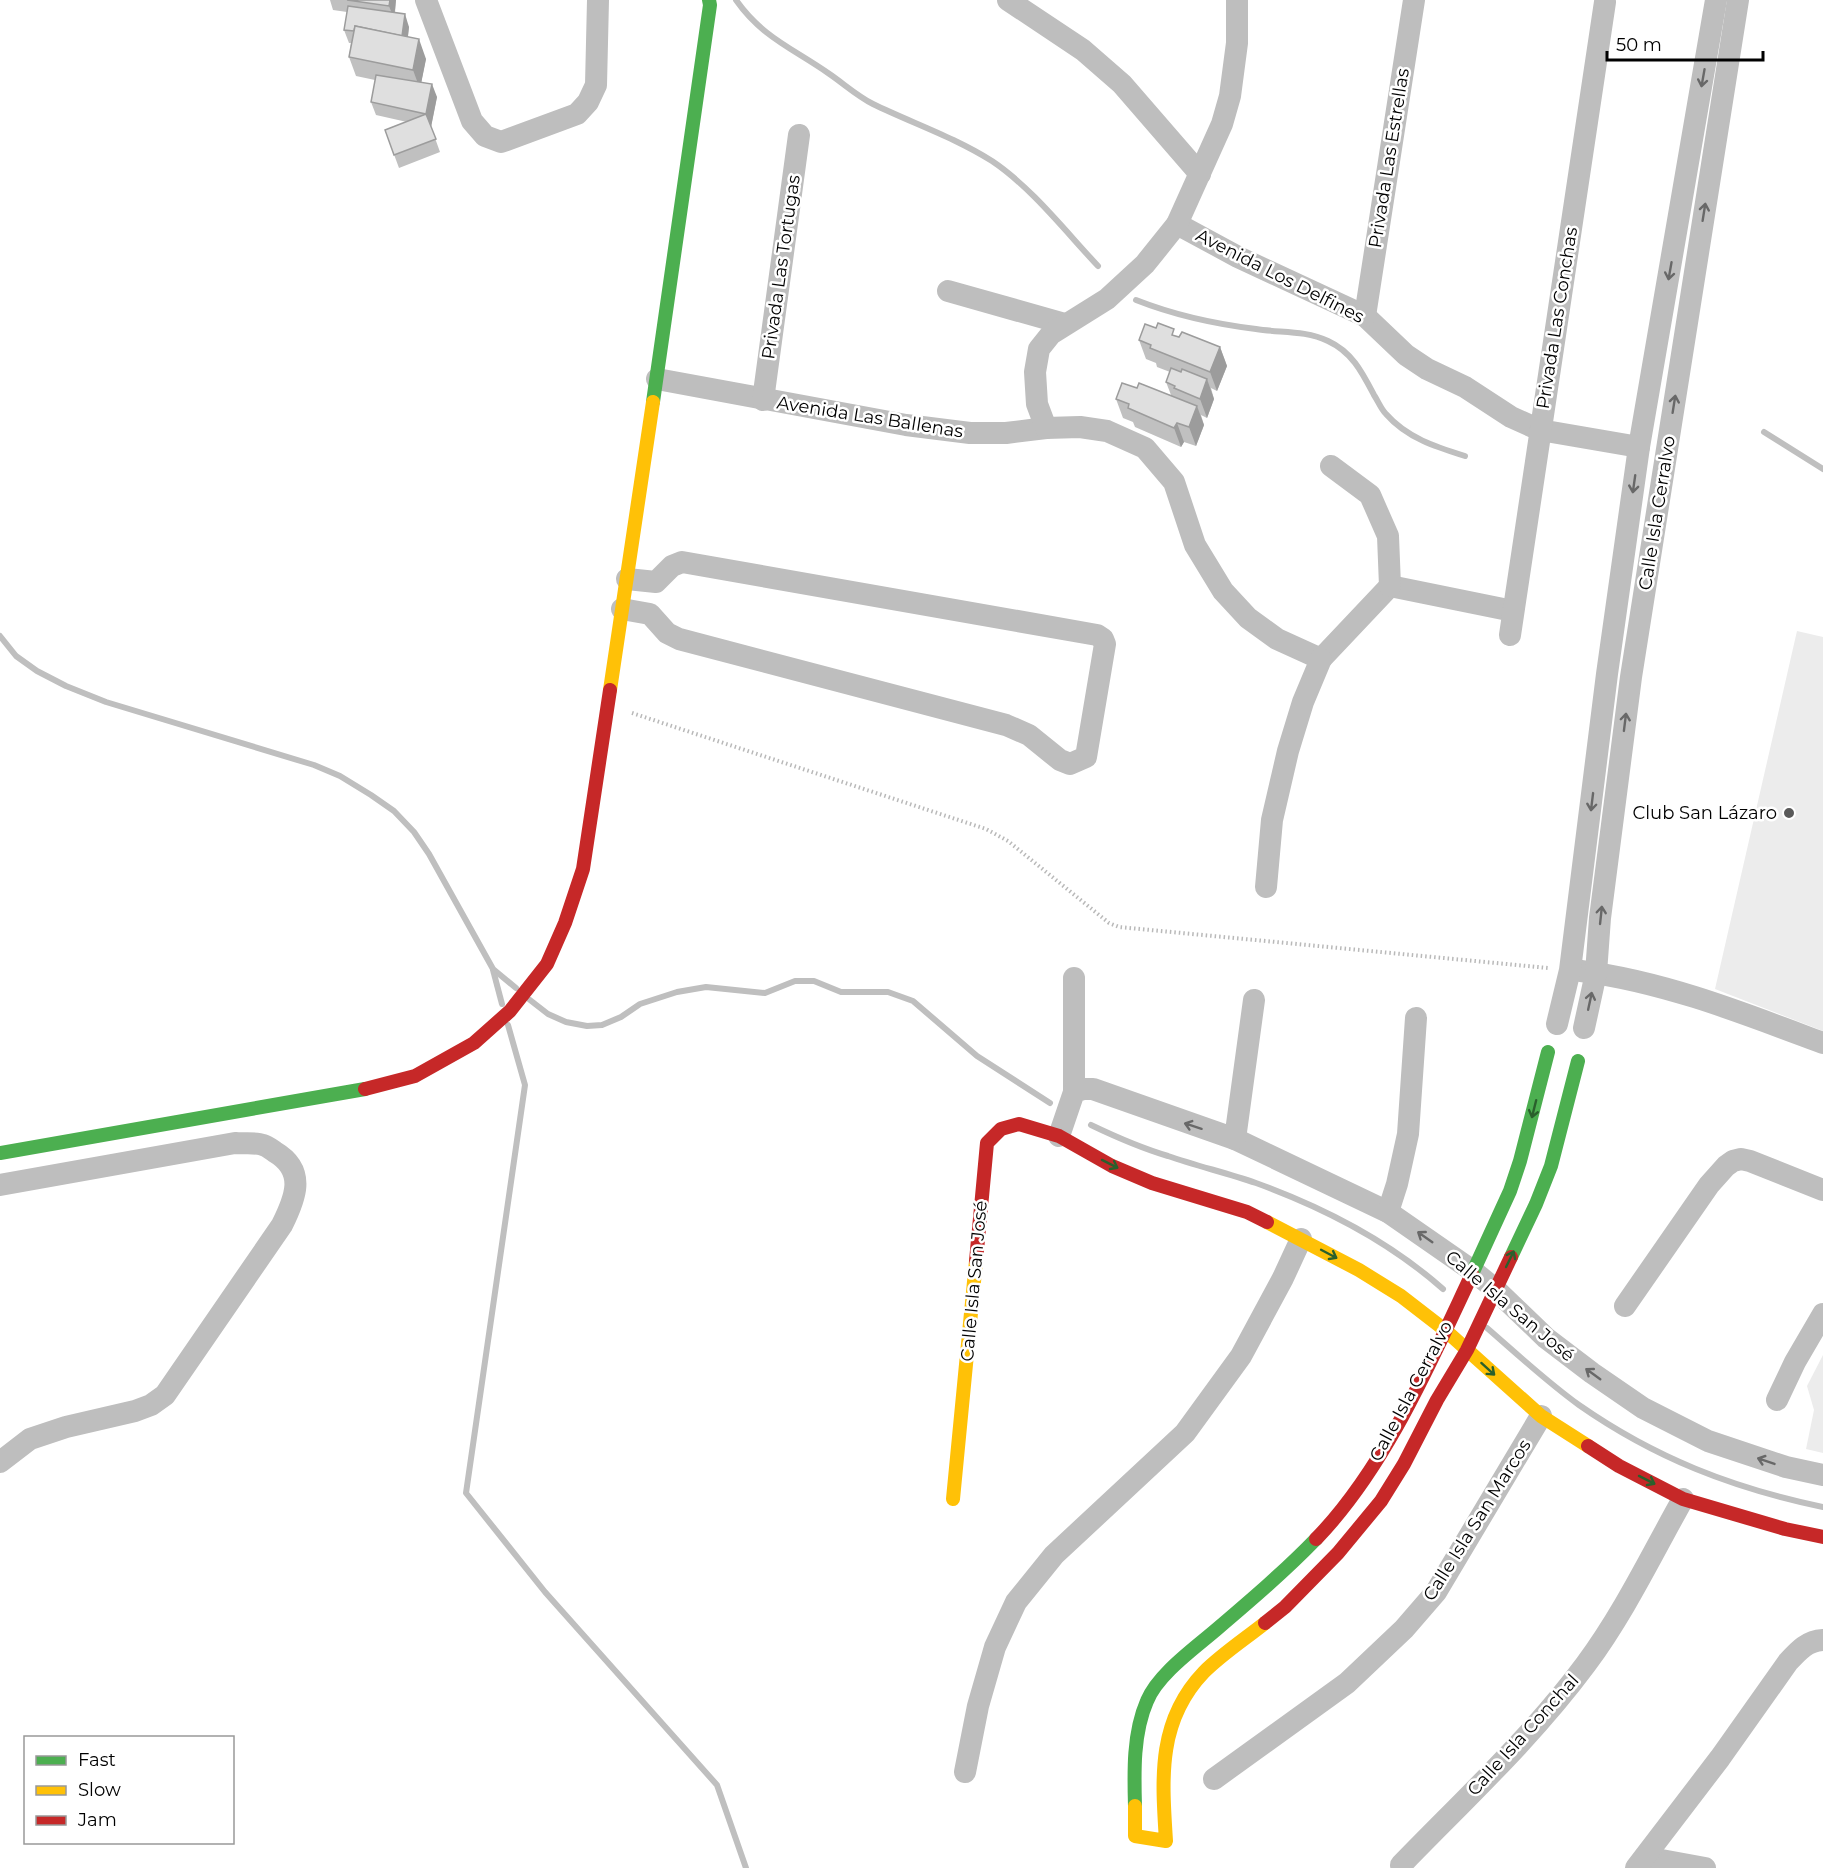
<svg xmlns="http://www.w3.org/2000/svg" width="1823" height="1868" font-family="Montserrat,sans-serif">
	<style>
		.green { fill: #ececec }
		.lines { fill: none; stroke-linecap: round; stroke-linejoin: round }
		.stream { stroke: #bfbfbf; stroke-width: 6 }
		.path { stroke: #b9b9b9; stroke-width: 4; stroke-dasharray: 1.5 3; stroke-linecap: butt }
		.street { stroke: #bebebe; stroke-width: 22 }
		.fast { stroke: #4caf50; stroke-width: 14 }
		.slow { stroke: #ffc107; stroke-width: 14 }
		.jam { stroke: #c62828; stroke-width: 14 }
		.wall { fill: #c0c0c0 }
		.shaded-wall { fill: #9c9c9c }
		.building { fill: #dfdfdf; stroke: #9c9c9c; stroke-width: 1.5 }
		.oneway { stroke: #686868 }
		.oneway2 { stroke: #2a602c }
		.poi-dot { fill: #595959; stroke: #fff; stroke-width: 2 }
		.labels { text-anchor: middle; stroke-width: 5; stroke-linejoin: round; paint-order: stroke }
		.street-label { font-size: 18px; fill: #000; stroke: #fff }
		.poi-label { font-size: 18px; fill: #000; stroke: #fff; text-anchor: end }
	</style>
	<rect width="100%" height="100%" fill="#fff"/>
	<g class="green">
		<path d="M1797,631l26,6v394l-108,-42z"/>
		<path d="M1823,1355v98l-17,-4 8,-39 -7,-24z"/>
	</g>
	<g class="lines">
		<g class="stream">
			<path d="M736,0c26,37 56,48 92,73 15,10 29,23 45,31 39,19 81,33 119,57 39,26 74,71 106,105"/>
			<path d="M1136,300c38,15 79,24 120,29 24,4 49,1 72,12 24,11 34,31 46,54 4,6 7,14 12,19 21,24 50,33 79,42"/>
			<path d="M1764,432l59,37"/>
			<path d="M0,636l16,20 21,15 29,15 40,16 208,63 26,11 31,19 23,16 20,21 15,22 64,115 23,19"/>
			<path d="M493,970l9,34"/>
			<path d="M530,1000l18,14 18,8 21,4 15,-1 19,-8 19,-13 37,-12 29,-5 59,6 30,-12h19l27,11h47l25,9 64,55 73,47"/>
			<path d="M508,1025l17,60 -59,408 79,99 172,193 29,83"/>
			<path d="M1091,1125c25,12 50,23 77,31 29,10 59,17 88,27 66,24 134,59 187,106"/>
			<path d="M1487,1328c30,26 60,54 92,77 76,53 153,83 244,102"/>
		</g>
		<path class="path" d="M632,713l354,116 22,12 101,82 10,4 429,41"/>
		<g class="street">
			<path d="M426,0l46,121 13,15 16,6 76,-28 11,-12 8,-17 2,-85"/>
			<path d="M1008,0l75,50 39,34 78,90"/>
			<path d="M1177,224l61,33 127,59 41,39 21,14 38,18 46,30 29,13 99,17"/>
			<path d="M948,291l117,33"/>
			<path d="M1365,316l49,-316"/>
			<path d="M657,379l249,46 64,8h36l40,-5 34,-1 27,4 38,17 29,34 21,63 28,46 25,27 29,21 44,20 69,-73 123,25"/>
			<path d="M763,400l36,-265"/>
			<path d="M1046,428l-9,-24 -2,-32 4,-23 12,-15 56,-35 38,-35 32,-40 45,-100 8,-28 7,-53v-43"/>
			<path d="M1331,466l39,29 18,41 2,50"/>
			<path d="M622,609l28,5 17,19 12,6 327,86 23,10 31,25 10,4 16,-7 19,-113 -2,-5 -6,-4 -415,-73 -10,4 -16,16 -29,-3"/>
			<path d="M1510,635l95,-633"/>
			<path d="M1266,887l6,-67 16,-69 15,-49 18,-43"/>
			<path d="M1581,971c84,11 162,42 242,72"/>
			<path d="M1074,978v114"/>
			<path d="M1557,1024l13,-54 37,-296 32,-227 77,-447"/>
			<path d="M1584,1028l12,-55 4,-55 31,-241 107,-677"/>
			<path d="M1059,1136l15,-44 9,-3h10l142,50 153,73 85,59 22,18 51,49 46,35 51,35 65,33 78,26 37,8"/>
			<path d="M1235,1139l19,-139"/>
			<path d="M0,1185l235,-42c9,1 20,-1 28,2 4,1 9,5 12,7 32,19 20,47 7,73l-117,170 -14,10 -16,6 -69,16 -36,12 -30,23"/>
			<path d="M1388,1212l9,-28 11,-50 8,-116"/>
			<path d="M1625,1306l84,-121 17,-19 7,-5 8,-2 9,2 73,29"/>
			<path d="M1777,1400l18,-38 28,-48"/>
			<path d="M965,1772l13,-66 17,-59 21,-45 38,-47 131,-122 56,-77 42,-78 18,-39"/>
			<path d="M1214,1779l133,-96 57,-54 32,-37 105,-176"/>
			<path d="M1645,1857l60,11"/>
			<path d="M1401,1865c63,-65 131,-128 185,-201 38,-51 66,-110 97,-165"/>
			<path d="M1636,1868l84,-110 68,-96c11,-12 19,-21 35,-22"/>
		</g>
		<g class="fast">
			<path d="M653,402l57,-397 -1,-5"/>
			<path d="M0,1153l365,-64"/>
			<path d="M1511,1257l25,-53 15,-38 27,-105"/>
			<path d="M1472,1274l38,-83 10,-30 28,-109"/>
			<path d="M1135,1806c-1,-34 -2,-73 12,-105 11,-27 48,-53 70,-72 34,-29 68,-58 99,-90"/>
		</g>
		<g class="slow">
			<path d="M610,690l43,-288"/>
			<path d="M1267,1222l92,48 42,26 44,34 96,86 47,30"/>
			<path d="M953,1499l23,-238"/>
			<path d="M1135,1806v30l31,5c-4,-63 -9,-120 38,-169 18,-18 41,-33 61,-49"/>
		</g>
		<g class="jam">
			<path d="M365,1089l50,-13 59,-33 36,-32 37,-47 18,-41 18,-54 27,-179"/>
			<path d="M976,1261l11,-118 14,-14 18,-5 40,12 53,30 40,17 95,29 20,10"/>
			<path d="M1588,1446l31,20 64,33 102,30 38,8"/>
			<path d="M1316,1539c69,-71 114,-176 156,-265"/>
			<path d="M1265,1623l20,-16 53,-54 43,-52 23,-37 33,-64 30,-50 44,-93"/>
		</g>
	</g>
	<g class="wall">
		<path d="M330,0h66l-1,13 14,14 -1,10 18,22 -5,24 16,14 -6,30 9,25 -41,16 -14,-38 22,-8 -31,-7 -5,-13 4,-22 -19,-4 -7,-19 2,-14h-2l-5,-13 3,-18 -14,-2z"/>
		<path d="M1177,336l43,11 7,19 -10,25 -6,-3 3,11 -7,19 -6,-3 3,10 -8,21 -12,-4 -3,5 -46,-20 -2,-5 -10,-4 -7,-19 21,-11 34,7 -5,-13 4,-10 -13,-5 -1,-4 -10,-4 -7,-19z"/>
	</g>
	<g class="shaded-wall">
		<path d="M390,0h6l-2,19 -5,-13z"/>
		<path d="M405,14l4,13 -3,24 -5,-13z"/>
		<path d="M419,39l7,20 -6,30 -7,-19z"/>
		<path d="M432,84l5,13 -6,30 -5,-13z"/>
		<path d="M1220,347l7,19 -10,25 -7,-19z"/>
		<path d="M1207,379l7,20 -7,19 -7,-19z"/>
		<path d="M1197,406l7,19 -8,21 -7,-19z"/>
		<path d="M1177,423l7,19 -3,5 -7,-19z"/>
	</g>
	<g class="building">
		<path d="M347,0h43l-1,6z"/>
		<path d="M348,6l57,8 -3,22 -47,-10 -1,5 -10,-1z"/>
		<path d="M355,26l64,13 -6,31 -64,-13z"/>
		<path d="M376,75l56,9 -6,30 -55,-12z"/>
		<path d="M426,114l10,25 -42,16 -9,-25z"/>
		<path d="M1158,323l16,6 -2,6 7,2 3,-5 38,15 -10,25 -60,-24 1,-3 -12,-5 6,-16 11,4z"/>
		<path d="M1171,368l10,4 1,-3 25,10 -7,20 -26,-11 1,-2 -9,-4z"/>
		<path d="M1122,383l15,5 2,-5 58,23 -8,21 -12,-4 -3,5 -46,-20 1,-4 -13,-5z"/>
	</g>
	<defs><path id="oneway-shaft" d="M-6 0H5M1.5-3L5.5 0L1.5 3" fill="none" stroke-width="1.6" stroke-linecap="round" stroke-linejoin="round" transform="scale(1.5)"/></defs>
	<g class="oneway">
		<use href="#oneway-shaft" transform="translate(1703 78) rotate(100)"/>
		<use href="#oneway-shaft" transform="translate(1704 212) rotate(-81)"/>
		<use href="#oneway-shaft" transform="translate(1670 271) rotate(100)"/>
		<use href="#oneway-shaft" transform="translate(1674 404) rotate(-81)"/>
		<use href="#oneway-shaft" transform="translate(1634 484) rotate(98)"/>
		<use href="#oneway-shaft" transform="translate(1625 722) rotate(-83)"/>
		<use href="#oneway-shaft" transform="translate(1592 802) rotate(97)"/>
		<use href="#oneway-shaft" transform="translate(1601 915) rotate(-84)"/>
		<use href="#oneway-shaft" transform="translate(1590 1001) rotate(-78)"/>
		<use href="#oneway-shaft" transform="translate(1193 1126) rotate(-162)"/>
		<use href="#oneway-shaft" transform="translate(1425 1237) rotate(-145)"/>
		<use href="#oneway-shaft" transform="translate(1593 1374) rotate(-144)"/>
		<use href="#oneway-shaft" transform="translate(1766 1461) rotate(-161)"/>
	</g>
	<g class="oneway2">
		<use href="#oneway-shaft" transform="translate(1534 1109) rotate(104)"/>
		<use href="#oneway-shaft" transform="translate(1110 1164) rotate(27)"/>
		<use href="#oneway-shaft" transform="translate(1329 1254) rotate(28)"/>
		<use href="#oneway-shaft" transform="translate(1510 1259) rotate(-64)"/>
		<use href="#oneway-shaft" transform="translate(1488 1369) rotate(42)"/>
		<use href="#oneway-shaft" transform="translate(1647 1480) rotate(27)"/>
	</g>
	<circle class="poi-dot" cx="1789" cy="813" r="6"/>
	<g class="labels">
		<g class="street-label">
			<text transform="translate(1389 158) rotate(-81)" y="6">Privada Las Estrellas</text>
			<text transform="translate(781 267) rotate(-82)" y="6">Privada Las Tortugas</text>
			<text transform="translate(1280 276) rotate(27)" y="6">Avenida Los Delfines</text>
			<text transform="translate(1557 318) rotate(-81)" y="6">Privada Las Conchas</text>
			<text transform="translate(870 417) rotate(9)" y="6">Avenida Las Ballenas</text>
			<text transform="translate(1657 513) rotate(-81)" y="6">Calle Isla Cerralvo</text>
			<text transform="translate(974 1281) rotate(-85)" y="6">Calle Isla San José</text>
			<text transform="translate(1510 1306) rotate(40)" y="6">Calle Isla San José</text>
			<text transform="translate(1411 1391) rotate(-62)" y="6">Calle Isla Cerralvo</text>
			<text transform="translate(1477 1520) rotate(-58)" y="6">Calle Isla San Marcos</text>
			<text transform="translate(1523 1735) rotate(-48)" y="6">Calle Isla Conchal</text>
		</g>
		<g class="poi-label">
			<text x="1777" y="819">Club San Lázaro</text>
		</g>
	</g>
	<rect x="24" y="1736" width="210" height="108" fill="#ffffff" stroke="#999999" stroke-width="1.5"/>
	<rect x="36" y="1756" width="30" height="9" fill="#4caf50" stroke="#999999" stroke-width="1.5"/>
	<text x="78" y="1766" font-size="18" fill="#000000">Fast</text>
	<rect x="36" y="1786" width="30" height="9" fill="#ffc107" stroke="#999999" stroke-width="1.5"/>
	<text x="78" y="1796" font-size="18" fill="#000000">Slow</text>
	<rect x="36" y="1816" width="30" height="9" fill="#c62828" stroke="#999999" stroke-width="1.5"/>
	<text x="78" y="1826" font-size="18" fill="#000000">Jam</text>
	<path d="M1607 51v9h156v-9" fill="none" stroke="#000000" stroke-width="3"/>
	<text x="1616" y="51" font-size="18" fill="#000000" stroke="#ffffff" stroke-width="4.5" paint-order="stroke">50 m</text>
</svg>
